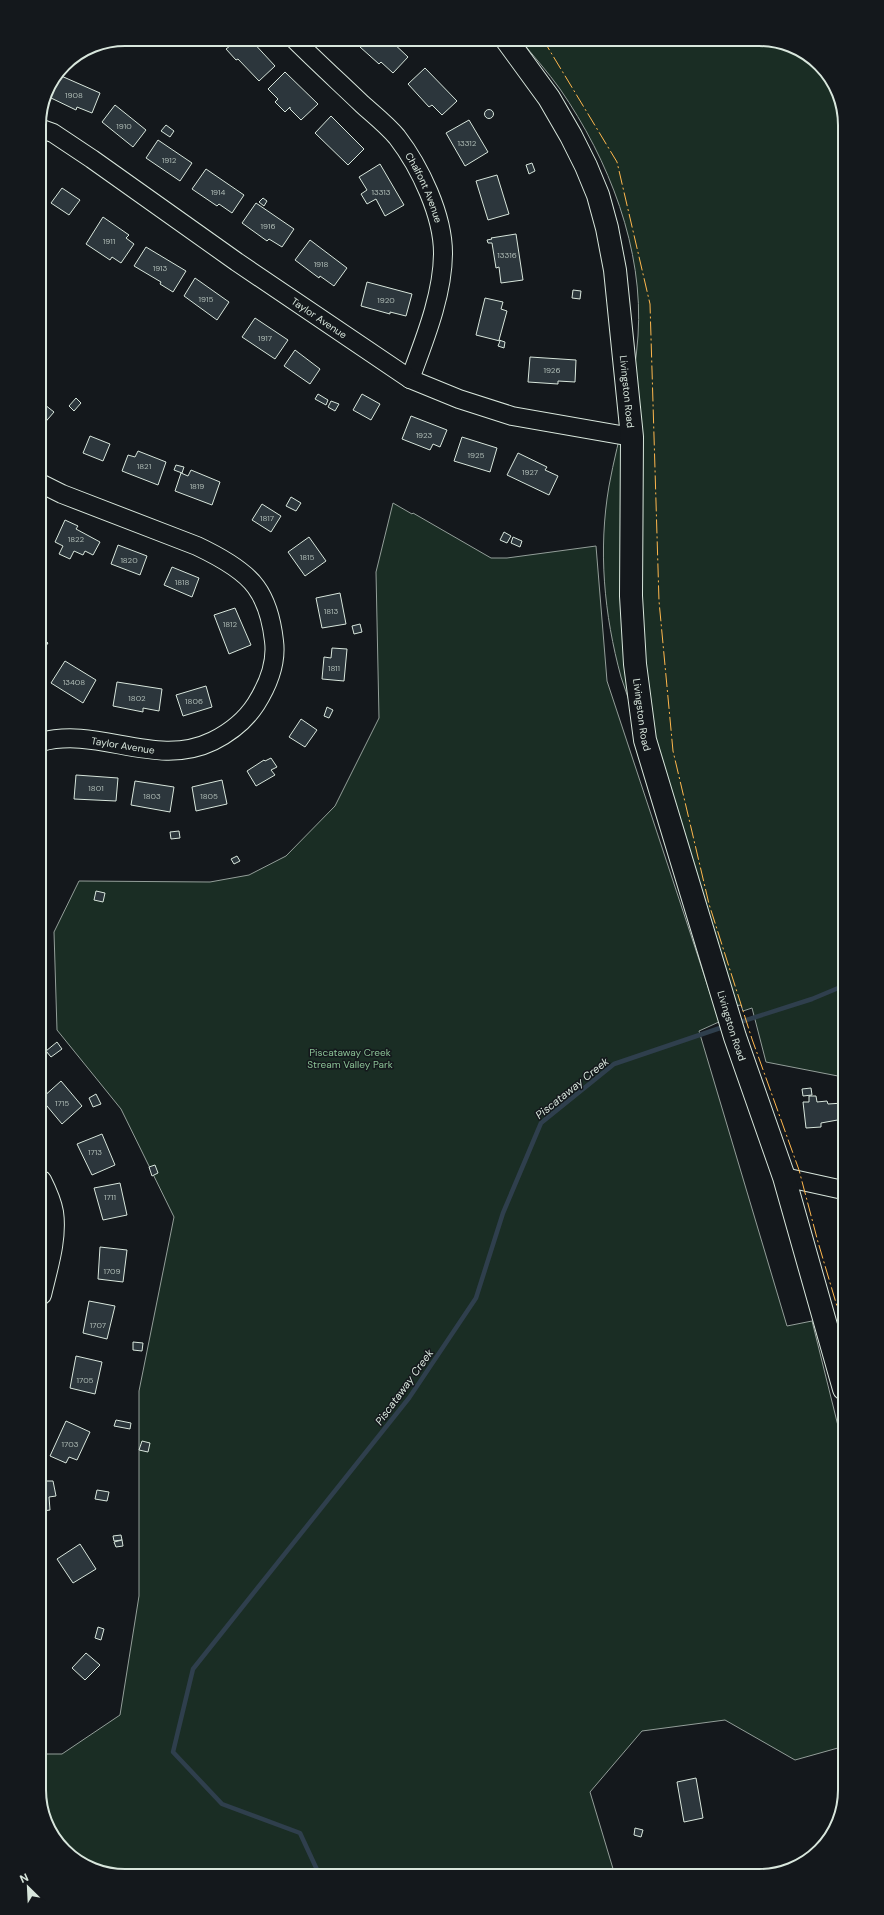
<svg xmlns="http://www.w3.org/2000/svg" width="884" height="1915" font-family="'DM Sans',sans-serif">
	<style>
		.green { fill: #1a2d24; stroke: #939e99 }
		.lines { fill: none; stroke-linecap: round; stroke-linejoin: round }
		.stream { stroke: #2f3f4d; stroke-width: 4.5 }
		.building { fill: #2c363c; stroke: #d8e6dc }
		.minor-casing { stroke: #d8e6dc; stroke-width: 20 }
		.major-casing { stroke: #d8e6dc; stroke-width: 24 }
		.minor { stroke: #14181c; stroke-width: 18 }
		.major { stroke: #14181c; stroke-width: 22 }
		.power { stroke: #ffb74d; stroke-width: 1; stroke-dasharray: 14 3 2 3; stroke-linecap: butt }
		.labels { text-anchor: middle; stroke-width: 3; stroke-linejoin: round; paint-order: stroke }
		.number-label { font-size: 8px; fill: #adbab4 }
		.street-label { font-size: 10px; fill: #d8e6dc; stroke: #14181c }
		.park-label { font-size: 10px; fill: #8ac095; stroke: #14181c }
		.water-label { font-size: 11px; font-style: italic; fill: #d8e6dc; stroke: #14181c }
		.rim { fill: none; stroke: #d8e6dc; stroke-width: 2 }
	</style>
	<rect width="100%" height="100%" fill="#14181c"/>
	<g class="green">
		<path d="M520,39h245l46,18 29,40 3,980 -77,-15 -14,-54 -9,3 -2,-6 -8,1 -112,-329c-17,-63 -23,-127 -12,-191 9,-50 26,-99 29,-150 6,-87 -29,-176 -78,-247 -12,-17 -27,-33 -40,-50z"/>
		<path d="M393,503l19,11 1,-1 78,45h16l89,-12 11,135 111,336 3,4 -22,10 88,295 25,-5 32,129v82l-3,1 3,13 1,200 -50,14 -70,-40 -83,11 -52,61 24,80 -495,4 -46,-18 -29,-40 -1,-64h19l58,-39 19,-119v-205l35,-174 -53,-108 -64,-79 -3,-98 25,-51 131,1 39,-7 37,-19 49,-50 44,-88 -3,-146z"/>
	</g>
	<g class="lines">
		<g class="stream">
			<path d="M737,1023l75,-24 31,-13"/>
			<path d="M319,1874l-19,-41 -78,-29 -49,-52 20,-83 216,-271 67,-100 27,-85 38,-90 73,-59 112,-38"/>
		</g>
	</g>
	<g class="building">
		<path d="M230,39l3,3 3,-3h14l25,27 -16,15 -21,-22 -2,1 -10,-11 4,-3 -4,-4z"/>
		<path d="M367,39h22l19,18 -15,16 -12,-11 -2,2 -19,-17z"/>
		<path d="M425,68l32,33 -15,14 -10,-10 -3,2 -21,-23z"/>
		<path d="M285,72l33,32 -17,16 -11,-11v-2l-5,5 -10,-10 3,-3 -10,-10z"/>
		<path d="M59,75l41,18 -8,20 -15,-6 -1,3 -27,-13z"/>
		<path d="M115,105l31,25 -13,17 -31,-25z"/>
		<circle cx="489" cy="114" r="4.5"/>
		<path d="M331,116l33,33 -16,16 -33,-32z"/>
		<path d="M469,120l19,32 -23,14 -19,-33z"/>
		<path d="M166,125l8,6 -4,6 -9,-6z"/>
		<path d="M158,140l34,23 -12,18 -34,-23z"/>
		<path d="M532,163l3,8 -6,3 -3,-9z"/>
		<path d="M380,164l24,41 -19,11 -9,-17 -9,5 -6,-10 6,-4 -8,-13z"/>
		<path d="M206,169l38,26 -12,18 -13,-9 -2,2 -25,-17z"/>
		<path d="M497,175l12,39 -21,6 -12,-39z"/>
		<path d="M62,188l18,12 -11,15 -18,-12z"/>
		<path d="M263,198l4,3 -3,5 -5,-4z"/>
		<path d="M256,203l38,26 -12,18 -13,-8 -2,2 -25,-18z"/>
		<path d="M103,217l26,18 -3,3 8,6 -13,19 -9,-6 -2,3 -24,-16z"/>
		<path d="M516,234l7,46 -22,3 -2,-16 -3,1 -4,-25h-4l-1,-3 5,-1 -1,-1z"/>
		<path d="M310,240l37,28 -13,18 -14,-10 -1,2 -24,-18z"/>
		<path d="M146,247l40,24 -13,21 -13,-8 1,-2 -27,-16z"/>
		<path d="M195,278l34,24 -12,18 -33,-24z"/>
		<path d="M367,282l45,12 -6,22 -16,-4v2l-29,-8z"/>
		<path d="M573,290l8,1 -1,8 -8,-1z"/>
		<path d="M485,298l18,4 -2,7 6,2 -8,29 6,2 -1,6 -6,-2 2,-5 -24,-6z"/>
		<path d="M255,318l33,22 -13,19 -33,-22z"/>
		<path d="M295,350l25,19 -10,15 -26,-18z"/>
		<path d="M530,357l46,3 -1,22 -17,-1v3l-30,-2z"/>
		<path d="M318,394l10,6 -2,5 -11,-6z"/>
		<path d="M362,394l18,10 -9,16 -18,-10z"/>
		<path d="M76,398l5,5 -7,8 -5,-5z"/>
		<path d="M40,401l14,11 -12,14 -2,-1z"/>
		<path d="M331,401l8,3 -4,7 -7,-4z"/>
		<path d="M411,416l36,14 -7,17 -7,-3 -3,6 -28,-11z"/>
		<path d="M90,436l20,8 -7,17 -20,-8z"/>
		<path d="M462,437l35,11 -7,24 -36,-11z"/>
		<path d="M138,451l28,11 -8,23 -36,-14 6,-16 7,2z"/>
		<path d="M518,453l29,14 -2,3 13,6 -9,19 -42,-20z"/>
		<path d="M176,465l8,2 -2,6 -8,-3z"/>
		<path d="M191,470l29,12 -8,23 -37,-14 6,-18 7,3z"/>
		<path d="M291,497l10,6 -5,8 -10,-5z"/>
		<path d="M262,504l19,12 -10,16 -19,-12z"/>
		<path d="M65,520l13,6 -2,3 24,13 -7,13 -8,-4 -2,4 -9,-4 -4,8 -11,-5 4,-8 -8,-4z"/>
		<path d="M504,532l7,4 -4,7 -7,-3z"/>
		<path d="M309,537l17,24 -21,15 -17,-24z"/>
		<path d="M513,537l9,4 -2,6 -9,-4z"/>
		<path d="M40,543l6,3 -3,5 -3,-1z"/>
		<path d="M118,545l29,11 -7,19 -29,-11z"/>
		<path d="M172,567l27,11 -7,19 -28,-12z"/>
		<path d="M340,593l6,31 -24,4 -6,-30z"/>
		<path d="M235,608l16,37 -22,9 -15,-39z"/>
		<path d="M360,624l2,8 -8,2 -2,-8z"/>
		<path d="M41,638l7,5 -7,10z"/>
		<path d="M332,648l15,1 -3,32 -22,-2 2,-22 7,1z"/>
		<path d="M65,661l31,19 -13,23 -32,-20z"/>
		<path d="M117,682l45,7 -3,22 -16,-3v4l-30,-6z"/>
		<path d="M206,686l6,21 -29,9 -7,-21z"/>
		<path d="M327,707l6,3 -4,8 -5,-2z"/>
		<path d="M301,719l16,11 -12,17 -16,-10z"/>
		<path d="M271,758l6,9 -6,3 4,5 -19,11 -9,-15 17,-11 1,1z"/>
		<path d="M76,775l42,3 -2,23 -42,-2z"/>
		<path d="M222,780l5,24 -31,7 -4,-24z"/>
		<path d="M135,781l39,6 -4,25 -39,-7z"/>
		<path d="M179,831l1,7 -9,1 -1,-7z"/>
		<path d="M237,856l3,5 -6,3 -3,-5z"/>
		<path d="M96,891l9,2 -2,9 -9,-2z"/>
		<path d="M57,1042l5,7 -11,8 -5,-6z"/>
		<path d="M61,1081l21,25 -20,18 -20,-24v-2z"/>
		<path d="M811,1088l1,7 -9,1 -1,-7z"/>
		<path d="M96,1094l5,10 -8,3 -4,-9z"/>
		<path d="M809,1096h7l1,6 10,-1 1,3 15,-1v16l-22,4v4l-15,1 -3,-26h6z"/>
		<path d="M102,1134l13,31 -23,10 -15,-31z"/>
		<path d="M155,1165l3,8 -6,3 -3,-9z"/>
		<path d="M120,1183l7,32 -24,5 -9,-32z"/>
		<path d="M100,1247l27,3 -4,32 -25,-3z"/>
		<path d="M89,1301l26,5 -8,33 -24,-6z"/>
		<path d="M133,1342l10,1 -1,8 -9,-1z"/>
		<path d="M76,1356l26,6 -7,32 -25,-6z"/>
		<path d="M116,1420l15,3 -1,6 -16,-3z"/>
		<path d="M66,1421l24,11 -13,28 -8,-3 -3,6 -16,-7z"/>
		<path d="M142,1441l8,2 -2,9 -9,-2z"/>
		<path d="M43,1481h10l3,15 -7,1 1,13 -7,1z"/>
		<path d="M97,1490l12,2 -2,9 -12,-2z"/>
		<path d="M121,1535l1,5 -8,1 -1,-5z"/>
		<path d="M122,1540l1,6 -7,1 -2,-5z"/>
		<path d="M80,1544l16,25 -23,14 -16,-24z"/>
		<path d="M98,1627l6,2 -3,11 -6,-2z"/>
		<path d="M86,1653l14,12 -15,15 -13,-12z"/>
		<rect x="838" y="1765" width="7" height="6"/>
		<path d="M696,1778l7,40 -19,4 -7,-40z"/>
		<path d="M635,1828l8,2 -2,7 -7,-2z"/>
	</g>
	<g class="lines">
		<defs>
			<g id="minor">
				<path id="s1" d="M294,39c22,22 45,43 68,65 11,10 25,21 35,33 23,30 46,78 46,116 0,42 -19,88 -33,126"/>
				<path id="s2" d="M39,128l14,5 39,26 145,103 173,117 49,20 53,17 120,21"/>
				<path d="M40,483l22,11 135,52c19,9 47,24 59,41 11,15 16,36 18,54 3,23 -6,44 -18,63 -11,17 -25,28 -43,37 -57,28 -114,-15 -172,1"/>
				<path d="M784,1177l59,13"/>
				<path d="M42,1180c5,10 10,21 12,32 4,27 -6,57 -12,83"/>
			</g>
			<g id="major">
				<path id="s3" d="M506,39l43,59 22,38 15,30 12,29 9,33 8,42 17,167 -1,159 4,68 10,76 90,297 49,140 60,212"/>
			</g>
		</defs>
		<use href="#minor" class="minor-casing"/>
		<use href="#major" class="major-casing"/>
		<use href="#minor" class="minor"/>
		<use href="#major" class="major"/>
		<path class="power" d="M541,39l6,7 70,116 33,142 9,297 14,150 36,153 43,135 47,131 19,72 26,88"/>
	</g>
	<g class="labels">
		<g class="number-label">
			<text x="74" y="98">1908</text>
			<text x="124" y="129">1910</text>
			<text x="467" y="146">13312</text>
			<text x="169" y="163">1912</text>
			<text x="218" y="195">1914</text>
			<text x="381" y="195">13313</text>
			<text x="268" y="229">1916</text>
			<text x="109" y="244">1911</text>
			<text x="507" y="258">13316</text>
			<text x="321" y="267">1918</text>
			<text x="160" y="271">1913</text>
			<text x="206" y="302">1915</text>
			<text x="386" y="303">1920</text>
			<text x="265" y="341">1917</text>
			<text x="552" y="373">1926</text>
			<text x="424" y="438">1923</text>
			<text x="476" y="458">1925</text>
			<text x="144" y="469">1821</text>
			<text x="530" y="475">1927</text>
			<text x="197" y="489">1819</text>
			<text x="267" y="521">1817</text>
			<text x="76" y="542">1822</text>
			<text x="307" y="560">1815</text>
			<text x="129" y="563">1820</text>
			<text x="182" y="585">1818</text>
			<text x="331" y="614">1813</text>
			<text x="230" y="627">1812</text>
			<text x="334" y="671">1811</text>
			<text x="74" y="685">13408</text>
			<text x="137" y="701">1802</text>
			<text x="194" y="704">1806</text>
			<text x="96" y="791">1801</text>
			<text x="152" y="799">1803</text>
			<text x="209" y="799">1805</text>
			<text x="62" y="1106">1715</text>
			<text x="95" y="1155">1713</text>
			<text x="110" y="1200">1711</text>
			<text x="112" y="1274">1709</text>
			<text x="98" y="1328">1707</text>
			<text x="85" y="1383">1705</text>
			<text x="70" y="1447">1703</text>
		</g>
		<g class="street-label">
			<text dy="4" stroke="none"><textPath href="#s1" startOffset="200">Chalfont Avenue</textPath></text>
			<text dy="4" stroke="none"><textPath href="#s2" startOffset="339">Taylor Avenue</textPath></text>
			<text dy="4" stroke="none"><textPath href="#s3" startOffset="381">Livingston Road</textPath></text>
			<text dy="4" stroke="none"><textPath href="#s3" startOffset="705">Livingston Road</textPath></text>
			<text transform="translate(123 745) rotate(9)" y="4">Taylor Avenue</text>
			<text dy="4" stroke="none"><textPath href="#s3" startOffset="1029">Livingston Road</textPath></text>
		</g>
		<g class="park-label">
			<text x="350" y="1056">Piscataway Creek<tspan x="350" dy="12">Stream Valley Park</tspan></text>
		</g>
		<g class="water-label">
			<text transform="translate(572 1088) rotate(-39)" y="4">Piscataway Creek</text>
			<text transform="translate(404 1387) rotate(-54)" y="4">Piscataway Creek</text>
		</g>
	</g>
	<path d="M0 0H884V1915H0ZM125 46H759A79 79 0 0 1 838 125V1790A79 79 0 0 1 759 1869H125A79 79 0 0 1 46 1790V125A79 79 0 0 1 125 46Z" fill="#14181c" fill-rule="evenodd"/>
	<path class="rim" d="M125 46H759A79 79 0 0 1 838 125V1790A79 79 0 0 1 759 1869H125A79 79 0 0 1 46 1790V125A79 79 0 0 1 125 46Z"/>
	<g transform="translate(28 1887) rotate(336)" stroke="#14181c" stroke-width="3" paint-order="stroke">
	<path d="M0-3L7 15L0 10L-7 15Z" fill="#d8e6dc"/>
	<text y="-6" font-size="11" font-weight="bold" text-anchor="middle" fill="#d8e6dc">N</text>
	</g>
</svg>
